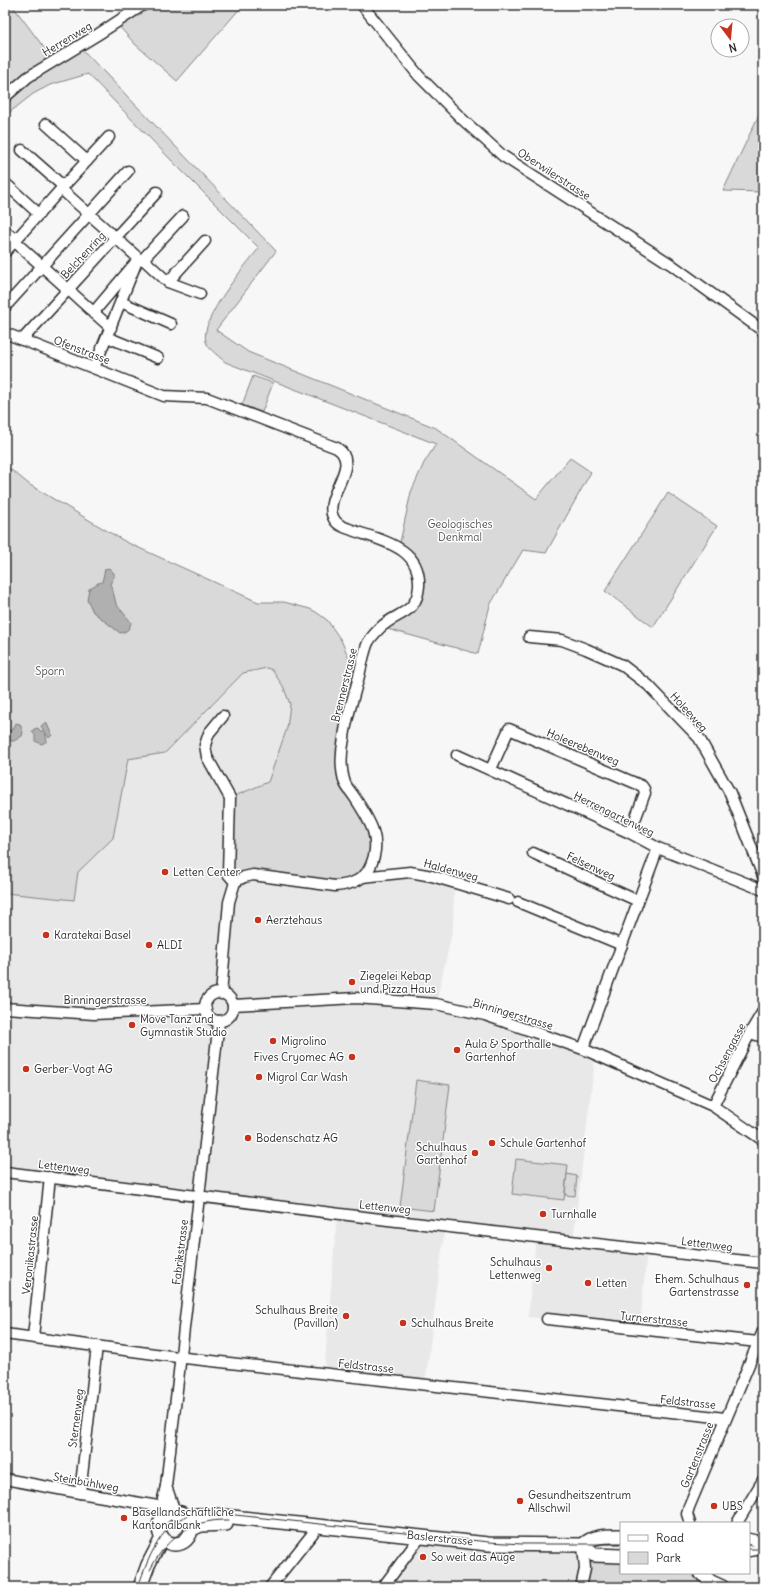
<svg xmlns="http://www.w3.org/2000/svg" width="768" height="1592" font-family="Delius,sans-serif">
	<style>
		.built { fill: #e8e8e8 }
		.green { fill: #d9d9d9; stroke: #828282 }
		.water { fill: #b0b0b0; stroke: #7b7b7b }
		.lines { fill: none; stroke-linecap: round; stroke-linejoin: round }
		.minor-casing { stroke: #2b2b2b; stroke-width: 13 }
		.major-casing { stroke: #2b2b2b; stroke-width: 16 }
		.minor { stroke: #fff; stroke-width: 10 }
		.major { stroke: #fff; stroke-width: 13 }
		.tram { stroke: #2b2b2b; stroke-width: 1 }
		.poi-dot { fill: #c8321e; stroke: #fff; stroke-width: 1.5 }
		.labels { text-anchor: middle; stroke-width: 3; stroke-linejoin: round; paint-order: stroke }
		.street-label { font-size: 11px; fill: #2b2b2b; stroke: #fff }
		.park-label { font-size: 11px; fill: #565656; stroke: #fff }
		.poi-label { font-size: 11px; fill: #2b2b2b; stroke: #fff; text-anchor: start }
	</style>
	<rect width="100%" height="100%" fill="#f7f7f7"/>
	<filter id="ink" filterUnits="userSpaceOnUse"><feTurbulence type="fractalNoise" baseFrequency=".025" numOctaves="2"/><feDisplacementMap in="SourceGraphic" scale="8" xChannelSelector="R" yChannelSelector="G"/><feConvolveMatrix kernelMatrix="1 2 1 2 8 2 1 2 1" color-interpolation-filters="sRGB"/></filter>
	<g filter="url(#ink)">
		<g class="built">
			<path d="M267,668l5,2 11,16 7,18 -3,24 -19,54 -38,16 23,77 109,2 48,-5 44,11 -1,45 -17,76 30,8 129,46 -22,183 74,8 -7,80 -112,-12 8,-80 -91,-11 -20,159 -101,-12 13,-159 -332,-42v-279l69,7 4,-28 35,-34 15,-79 37,-6 78,-80z"/>
			<path d="M419,1538l164,7 -2,42h-198z"/>
		</g>
		<g class="green">
			<path d="M5,5h7l42,56 25,-15 197,205 -60,79 32,22 188,76 100,71 34,-41 21,14 -45,81 -23,-3 -33,55 -12,49 -98,-27 36,-26 2,-29 -19,-25 12,-55 13,-29 12,-19 -211,-82c-6,-6 -16,-12 -19,-20 -7,-23 39,-76 53,-94l-86,-86 -85,-88 -38,11 -17,9 -28,22z"/>
			<path d="M124,5h119l-66,76 -42,-37 -19,-21 14,-10z"/>
			<path d="M763,106v86l-40,-1z"/>
			<path d="M253,376l20,7 -11,29 -20,-7z"/>
			<path d="M5,466l9,6 16,13 96,57 132,60h26l26,7 6,3 11,8 14,20 7,16 13,15 -19,96 23,48 9,44 -26,26 -95,-10 -18,7 -7,-8 2,-76 38,-16 19,-54 3,-24 -7,-18 -11,-16 -5,-2 -24,5 -78,80 -37,6 -15,79 -35,34 -4,28 -69,-7z"/>
			<path d="M668,493l49,33 -64,101 -48,-36z"/>
			<path d="M416,1080l34,5 -16,126 -34,-4z"/>
			<path d="M516,1159l52,6 -4,35 -52,-6z"/>
			<path d="M567,1174l10,2 -2,20 -10,-1z"/>
			<path d="M599,1555l22,1v17h80l21,14h-141l4,-18z"/>
		</g>
		<g class="water">
			<path d="M109,568l5,5v4l-4,7 3,7 3,13 15,18c-1,8 -5,10 -11,11l-27,-21 -6,-13 2,-10 9,-6 4,-1 3,-13z"/>
			<path d="M46,722l6,13 -3,3 -4,-6 2,9 -5,3 -7,-3v-6l-3,-3 2,-3 4,-1 2,3h4l-3,-5z"/>
			<path d="M16,723l4,1 3,8 -1,4 -8,5h-4l-1,-11h4z"/>
		</g>
		<g class="lines">
			<defs>
				<g id="minor">
					<path d="M362,5l57,71 43,43 41,37 169,109 91,66"/>
					<path d="M5,97l23,-20 69,-42 46,-30"/>
					<path d="M46,124l41,37"/>
					<path d="M22,150l41,36"/>
					<path d="M5,183l34,31"/>
					<path d="M61,189l48,-52"/>
					<path d="M5,231l11,9"/>
					<path d="M14,241l97,87"/>
					<path d="M5,252l56,-63 75,67 1,5 -43,107"/>
					<path d="M143,259l25,23 37,-41"/>
					<path d="M168,282l32,12"/>
					<path d="M121,302l50,22"/>
					<path d="M5,307l123,-136"/>
					<path d="M93,313l44,-52 6,-2 40,-43"/>
					<path d="M5,333l159,63 43,2 130,50c25,17 -14,47 -4,69 3,8 11,10 19,13 30,11 69,17 67,56 -2,29 -23,26 -39,42 -4,4 -11,11 -13,17 -4,11 -6,23 -9,35 -5,19 -12,39 -14,58 -3,15 -4,31 1,45 2,5 7,10 10,15 15,23 28,42 15,69 -6,14 -21,18 -35,19l-82,-11 -9,2 -9,5 -6,20 -8,92"/>
					<path d="M107,337l51,21"/>
					<path d="M22,340l135,-148"/>
					<path d="M529,637l33,3 24,9 36,16 26,20 51,53 31,55 33,83"/>
					<path d="M223,716l-14,17 -4,12 2,12 23,41 -2,76 7,8"/>
					<path d="M457,755l173,78 28,15 105,42"/>
					<path d="M491,769l18,-40 133,57 2,3 1,4 -15,40"/>
					<path d="M533,853l105,48"/>
					<path d="M362,877l48,-5 22,4 77,23"/>
					<path d="M518,902l104,43"/>
					<circle cx="219" cy="1007" r="14"/>
					<path d="M233,1005l123,-7 80,6 49,11 98,34 130,57 50,34"/>
					<path d="M5,1008l89,6 112,-5"/>
					<path d="M750,1033l13,4"/>
					<path d="M583,1049l75,-201"/>
					<path d="M713,1106l37,-73 13,-22"/>
					<path d="M5,1172l383,48 375,43"/>
					<path d="M547,1319l211,23"/>
					<path d="M5,1334l180,24 540,60"/>
					<path d="M33,1337l17,-160"/>
					<path d="M5,1479l75,14 84,14"/>
					<path d="M166,1486l9,26"/>
					<path d="M80,1493l17,-147"/>
					<path d="M166,1514l-3,-15 3,-13 53,-465"/>
					<path d="M690,1523l-3,-9 2,-7 74,-176"/>
					<path d="M737,1523l26,-43"/>
					<path d="M749,1539l14,3"/>
					<path d="M749,1551l14,-2"/>
					<path d="M270,1587l43,-54 2,-6 -7,-1"/>
					<path d="M383,1587l38,-51"/>
					<path d="M581,1587l4,-18 -2,-24"/>
				</g>
				<g id="major">
					<circle cx="175" cy="1528" r="16"/>
					<path d="M188,1517l9,-2h17l274,29 95,1c10,-10 24,-9 38,-9"/>
					<path d="M192,1529l9,-4 25,-1"/>
					<path d="M583,1545l11,10 27,1"/>
					<path d="M701,1573l10,9 11,5"/>
					<path d="M140,1587l8,-22 14,-27"/>
				</g>
			</defs>
			<use href="#minor" class="minor-casing"/>
			<use href="#major" class="major-casing"/>
			<use href="#minor" class="minor"/>
			<use href="#major" class="major"/>
			<g class="tram">
				<path d="M749,1549h14"/>
				<path d="M150,1570c17,-33 40,-51 79,-50"/>
				<path d="M138,1587c12,-34 27,-75 69,-75l282,30 33,2h99"/>
			</g>
		</g>
	</g>
	<g class="poi-dot">
		<circle cx="165" cy="872" r="4"/>
		<circle cx="258" cy="920" r="4"/>
		<circle cx="46" cy="935" r="4"/>
		<circle cx="149" cy="945" r="4"/>
		<circle cx="352" cy="982" r="4"/>
		<circle cx="132" cy="1025" r="4"/>
		<circle cx="273" cy="1041" r="4"/>
		<circle cx="457" cy="1050" r="4"/>
		<circle cx="352" cy="1057" r="4"/>
		<circle cx="26" cy="1069" r="4"/>
		<circle cx="259" cy="1077" r="4"/>
		<circle cx="248" cy="1138" r="4"/>
		<circle cx="492" cy="1143" r="4"/>
		<circle cx="475" cy="1153" r="4"/>
		<circle cx="543" cy="1214" r="4"/>
		<circle cx="549" cy="1268" r="4"/>
		<circle cx="588" cy="1283" r="4"/>
		<circle cx="747" cy="1285" r="4"/>
		<circle cx="346" cy="1316" r="4"/>
		<circle cx="403" cy="1323" r="4"/>
		<circle cx="520" cy="1501" r="4"/>
		<circle cx="714" cy="1506" r="4"/>
		<circle cx="124" cy="1518" r="4"/>
		<circle cx="423" cy="1557" r="4"/>
	</g>
	<g class="labels">
		<g class="street-label">
			<text transform="translate(67 39) rotate(-31)" y="4">Herrenweg</text>
			<text transform="translate(554 174) rotate(33)" y="4">Oberwilerstrasse</text>
			<text transform="translate(83 255) rotate(-47)" y="4">Belchenring</text>
			<text transform="translate(82 350) rotate(21)" y="4">Ofenstrasse</text>
			<text transform="translate(344 685) rotate(-76)" y="4">Brennerstrasse</text>
			<text transform="translate(689 712) rotate(48)" y="4">Holeeweg</text>
			<text transform="translate(583 747) rotate(23)" y="4">Holeerebenweg</text>
			<text transform="translate(614 814) rotate(26)" y="4">Herrengartenweg</text>
			<text transform="translate(591 866) rotate(25)" y="4">Felsenweg</text>
			<text transform="translate(451 870) rotate(15)" y="4">Haldenweg</text>
			<text x="105" y="1004">Binningerstrasse</text>
			<text transform="translate(513 1014) rotate(17)" y="4">Binningerstrasse</text>
			<text transform="translate(727 1053) rotate(-62)" y="4">Ochsengasse</text>
			<text transform="translate(64 1167) rotate(7)" y="4">Lettenweg</text>
			<text transform="translate(385 1207) rotate(6)" y="4">Lettenweg</text>
			<text transform="translate(707 1244) rotate(7)" y="4">Lettenweg</text>
			<text transform="translate(180 1252) rotate(-83)" y="4">Fabrikstrasse</text>
			<text transform="translate(30 1255) rotate(-84)" y="4">Veronikastrasse</text>
			<text transform="translate(654 1319) rotate(6)" y="4">Turnerstrasse</text>
			<text transform="translate(366 1366) rotate(6)" y="4">Feldstrasse</text>
			<text transform="translate(688 1402) rotate(6)" y="4">Feldstrasse</text>
			<text transform="translate(76 1418) rotate(-83)" y="4">Sternenweg</text>
			<text transform="translate(697 1455) rotate(-68)" y="4">Gartenstrasse</text>
			<text transform="translate(86 1482) rotate(10)" y="4">Steinbühlweg</text>
			<text transform="translate(440 1538) rotate(6)" y="4">Baslerstrasse</text>
		</g>
		<g class="park-label">
			<text x="460" y="528">Geologisches<tspan x="460" dy="13">Denkmal</tspan></text>
			<text x="50" y="675">Sporn</text>
		</g>
		<g class="poi-label">
			<text x="173" y="876">Letten Center</text>
			<text x="266" y="924">Aerztehaus</text>
			<text x="54" y="939">Karatekai Basel</text>
			<text x="157" y="949">ALDI</text>
			<text x="360" y="980">Ziegelei Kebap<tspan x="360" dy="13">und Pizza Haus</tspan></text>
			<text x="140" y="1023">Move Tanz und<tspan x="140" dy="13">Gymnastik Studio</tspan></text>
			<text x="281" y="1045">Migrolino</text>
			<text x="465" y="1048">Aula &amp; Sporthalle<tspan x="465" dy="13">Gartenhof</tspan></text>
			<text x="344" y="1061" text-anchor="end">Fives Cryomec AG</text>
			<text x="34" y="1073">Gerber-Vogt AG</text>
			<text x="267" y="1081">Migrol Car Wash</text>
			<text x="256" y="1142">Bodenschatz AG</text>
			<text x="500" y="1147">Schule Gartenhof</text>
			<text x="467" y="1151" text-anchor="end">Schulhaus<tspan x="467" dy="13">Gartenhof</tspan></text>
			<text x="551" y="1218">Turnhalle</text>
			<text x="541" y="1266" text-anchor="end">Schulhaus<tspan x="541" dy="13">Lettenweg</tspan></text>
			<text x="739" y="1283" text-anchor="end">Ehem. Schulhaus<tspan x="739" dy="13">Gartenstrasse</tspan></text>
			<text x="596" y="1287">Letten</text>
			<text x="338" y="1314" text-anchor="end">Schulhaus Breite<tspan x="338" dy="13">(Pavillon)</tspan></text>
			<text x="411" y="1327">Schulhaus Breite</text>
			<text x="528" y="1499">Gesundheitszentrum<tspan x="528" dy="13">Allschwil</tspan></text>
			<text x="722" y="1510">UBS</text>
			<text x="132" y="1516">Basellandschaftliche<tspan x="132" dy="13">Kantonalbank</tspan></text>
			<text x="431" y="1561">So weit das Auge</text>
		</g>
	</g>
	<rect width="768" height="1592" fill="none" stroke="#fff" stroke-width="20"/>
	<rect x="10" y="10" width="748" height="1572" fill="none" stroke="#2b2b2b" stroke-width="1.5" filter="url(#ink)"/>
	<rect x="620" y="1522" width="130" height="52" fill="#ffffff" stroke="#aaaaaa"/>
	<rect x="628" y="1535" width="20" height="6" fill="#ffffff" stroke="#aaaaaa"/>
	<text x="656" y="1542" font-size="12" fill="#2b2b2b">Road</text>
	<rect x="628" y="1552" width="20" height="12" fill="#d9d9d9" stroke="#aaaaaa"/>
	<text x="656" y="1562" font-size="12" fill="#2b2b2b">Park</text>
	<g transform="translate(730 38) rotate(164)"><circle r="19" fill="#ffffff" stroke="#aaaaaa"/>
	<path d="M0-3L7 15L0 10L-7 15Z" fill="#c8321e"/>
	<text y="-6" font-size="11" font-weight="bold" text-anchor="middle" fill="#2b2b2b">N</text>
	</g>
</svg>
